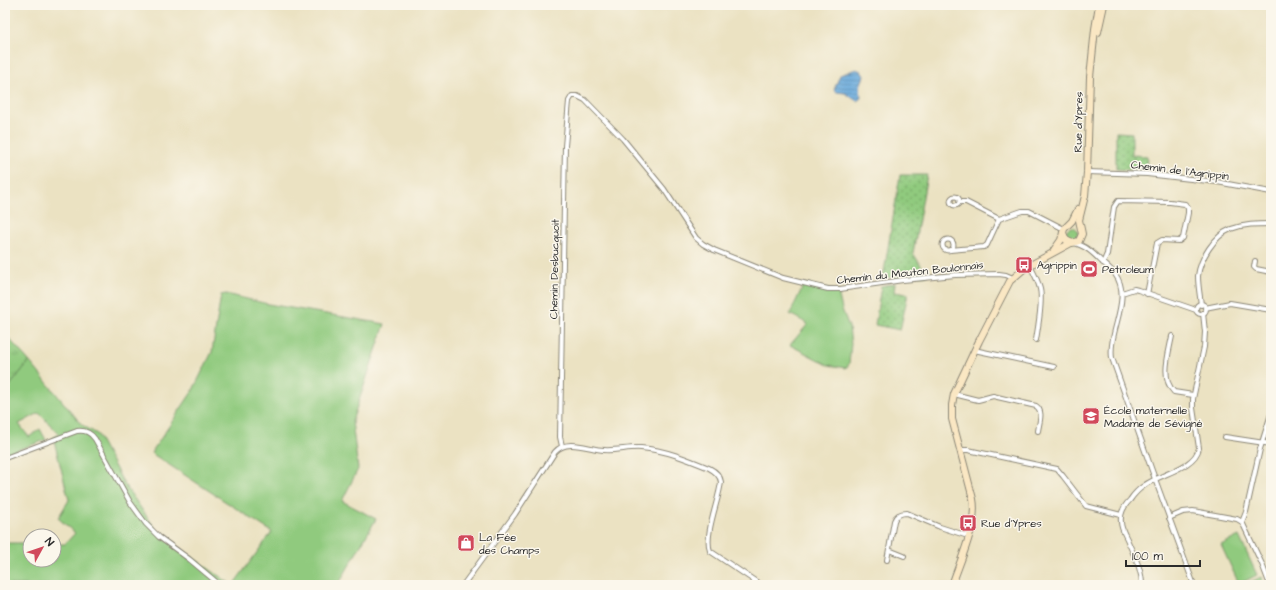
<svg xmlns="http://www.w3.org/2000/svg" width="1276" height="590" font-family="'Architects Daughter',sans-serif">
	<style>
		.grass { fill: #90ca7e; stroke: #5e7a54 }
		.park { fill: url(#park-tufts); stroke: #5e7a54 }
		.garden { fill: url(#garden-dots); stroke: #5e7a54 }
		.water { fill: url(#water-rules); stroke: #496a83 }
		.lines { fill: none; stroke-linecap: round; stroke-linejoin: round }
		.street-casing { stroke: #8b8676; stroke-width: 6 }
		.secondary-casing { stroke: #8b8676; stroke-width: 8 }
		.street { stroke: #fff; stroke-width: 4 }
		.secondary { stroke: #fae7c3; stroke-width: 6 }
		.labels { text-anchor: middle; stroke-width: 3; stroke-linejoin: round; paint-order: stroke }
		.street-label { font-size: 11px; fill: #2b2b2b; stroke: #fbf7ec }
		.poi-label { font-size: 11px; fill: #2b2b2b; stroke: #fbf7ec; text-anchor: start }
	</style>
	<defs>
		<pattern id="park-tufts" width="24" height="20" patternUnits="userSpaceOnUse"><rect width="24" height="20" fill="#90ca7e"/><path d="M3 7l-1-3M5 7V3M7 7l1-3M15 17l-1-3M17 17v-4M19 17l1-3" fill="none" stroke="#76a467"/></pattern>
		<pattern id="garden-dots" width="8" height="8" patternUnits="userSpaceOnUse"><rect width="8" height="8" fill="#90ca7e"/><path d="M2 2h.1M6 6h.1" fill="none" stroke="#76a467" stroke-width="1.8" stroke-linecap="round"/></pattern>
		<pattern id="water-rules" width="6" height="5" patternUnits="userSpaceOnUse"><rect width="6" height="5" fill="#67a9db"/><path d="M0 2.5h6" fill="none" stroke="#558ab2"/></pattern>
	</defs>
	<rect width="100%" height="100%" fill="#fbf7ec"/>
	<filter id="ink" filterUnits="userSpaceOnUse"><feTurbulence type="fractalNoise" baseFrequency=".025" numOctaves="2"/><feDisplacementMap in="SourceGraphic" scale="8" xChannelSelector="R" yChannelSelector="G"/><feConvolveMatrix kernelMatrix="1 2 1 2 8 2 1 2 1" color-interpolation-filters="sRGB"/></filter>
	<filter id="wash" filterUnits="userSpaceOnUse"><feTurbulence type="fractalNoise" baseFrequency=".012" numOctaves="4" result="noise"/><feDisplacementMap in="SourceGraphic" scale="16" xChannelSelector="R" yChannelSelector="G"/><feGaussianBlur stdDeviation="0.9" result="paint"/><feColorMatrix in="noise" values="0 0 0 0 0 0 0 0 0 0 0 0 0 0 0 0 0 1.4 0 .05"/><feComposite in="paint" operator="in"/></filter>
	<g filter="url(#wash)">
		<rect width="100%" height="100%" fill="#ebe2c2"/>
		<g class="grass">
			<circle cx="1072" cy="233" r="6"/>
			<path d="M804,284l34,8 4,17 7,18 2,17 -2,20 -3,4 -18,-3 -38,-20 18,-21 -18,-10z"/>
			<path d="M226,294l42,10 117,20 -33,97 6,48 -16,32 34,18 -38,66h-105l39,-53 -121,-79 41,-61 20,-40 9,-57z"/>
			<path d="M29,361l53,64 15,9 27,50 35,50 73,51h-227v-42h25v17h24v-16h11l10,-11 -17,-15 11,-18 -16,-63 6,-3 -20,-21 -20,11 10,13 11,-8 6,11 -41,14v-62z"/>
			<path d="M1239,536l18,39 -18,9 -18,-39z"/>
		</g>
		<g class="park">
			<path d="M5,334l24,27 -24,31z"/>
			<path d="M1261,577l3,8h-20z"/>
		</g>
		<g class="garden">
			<path d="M1116,132l16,1v22l15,1 -1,15 -30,-2z"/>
			<path d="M900,175h27l-14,78 14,22 -44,3z"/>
			<path d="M895,283l-1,9 14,2 -8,36 -25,-5 6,-39z"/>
		</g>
		<path class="water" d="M856,69l5,2 3,5 -4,10 1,12 -4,3 -12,-8 -8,-1 -3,-2 6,-15z"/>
	</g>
	<g filter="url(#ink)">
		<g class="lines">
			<defs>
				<g id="street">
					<path d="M1087,172l60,2 70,8 54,10"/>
					<circle cx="955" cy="201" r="4.5"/>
					<path d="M960,202h6l33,17 23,-8h7l35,18"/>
					<circle cx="948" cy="245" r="5.5"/>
					<path d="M1073,243c12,2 20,10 28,18 5,4 10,8 14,13 18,24 -7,57 -3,84l43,121 39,106"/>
					<path d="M950,250l34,-3 3,-2 12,-26"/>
					<path d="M1255,261l-1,6 2,2 15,3"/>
					<path d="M1103,263l4,-9 7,-47 4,-6 52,1 15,2 3,4v5l-5,25 -4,3 -17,-1 -5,3 -10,51"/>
					<path d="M1030,266c4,7 8,15 10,23 3,12 -2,38 -4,51"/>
					<path d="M1122,293l12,-4 4,1 58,20"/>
					<circle cx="1201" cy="309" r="5"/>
					<path d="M1201,305c-1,-10 -3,-19 -3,-29 2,-17 16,-40 33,-47 13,-5 26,-5 40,-5"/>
					<path d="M1205,308l25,-5 41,7"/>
					<path d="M1172,336c-3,17 -12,42 2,56l19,3"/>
					<path d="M974,350l80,17"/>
					<path d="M954,394l24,6 15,-4 43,10c8,5 3,17 2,25"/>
					<path d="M1225,437l46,7"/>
					<path d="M562,446l-2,-9 5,-291 4,-45 3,-5h5l8,4 38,39 41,50 32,49 7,6 11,6 69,28 45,11h12l63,-9 52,-5 44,-1 7,1 7,3"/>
					<path d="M960,450h8l89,19 6,7 23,30 35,9"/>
					<path d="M5,458l72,-27c8,-1 13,1 18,8l35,63 16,22 13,13 30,22 31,26"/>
					<path d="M1169,518l14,-6 10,-1 44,8 5,3"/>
					<path d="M889,550l15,6"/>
					<path d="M887,560l7,-39c2,-6 7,-8 13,-8l33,14 28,9"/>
					<path d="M463,585l52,-71 40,-62c12,-14 33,-3 49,-2 13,1 25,-3 37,-2 24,2 46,11 68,20 6,3 11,7 12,14 -2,18 -17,53 -11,69l51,34"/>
					<path d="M1142,585c0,-17 -9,-31 -15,-46 -3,-6 -6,-11 -6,-17 -1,-8 3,-16 9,-22 4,-6 9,-11 15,-15 15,-11 50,-17 54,-37l-6,-40v-9l11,-52 1,-15 -2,-19"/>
					<path d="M1270,585l-8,-21 -20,-42 4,-10 14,-63 11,-35"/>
				</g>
				<g id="secondary">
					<path d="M1098,32l6,-27"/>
					<path d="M1063,233l3,7 6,3 7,-2 3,-7 -3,-14 6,-24 2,-24 3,-95 5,-48 4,-24"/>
					<path d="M1054,250l7,-10 3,-11 8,-8 6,-12"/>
					<path d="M952,585c8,-24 26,-62 21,-86l-21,-80v-14l2,-11 25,-53 31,-60 15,-13 46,-25"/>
				</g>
			</defs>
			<use href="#street" class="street-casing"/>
			<use href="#secondary" class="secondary-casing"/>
			<use href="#street" class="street"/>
			<use href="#secondary" class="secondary"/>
		</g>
	</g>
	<defs>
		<symbol id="bus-square" viewBox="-11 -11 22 22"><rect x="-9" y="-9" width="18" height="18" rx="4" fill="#d1495b" stroke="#fbf7ec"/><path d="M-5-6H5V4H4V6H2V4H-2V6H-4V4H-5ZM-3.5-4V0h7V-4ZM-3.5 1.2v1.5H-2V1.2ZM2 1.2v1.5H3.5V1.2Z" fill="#fff"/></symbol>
		<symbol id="stadium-square" viewBox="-11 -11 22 22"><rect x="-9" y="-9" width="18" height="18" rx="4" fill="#d1495b" stroke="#fbf7ec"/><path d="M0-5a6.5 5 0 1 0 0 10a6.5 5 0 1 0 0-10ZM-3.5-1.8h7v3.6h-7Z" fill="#fff"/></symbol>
		<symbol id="school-square" viewBox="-11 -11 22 22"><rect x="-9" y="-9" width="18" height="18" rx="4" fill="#d1495b" stroke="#fbf7ec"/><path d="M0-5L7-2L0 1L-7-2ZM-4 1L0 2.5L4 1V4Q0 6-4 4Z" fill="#fff"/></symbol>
		<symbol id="shop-square" viewBox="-11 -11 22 22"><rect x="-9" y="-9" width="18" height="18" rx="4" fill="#d1495b" stroke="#fbf7ec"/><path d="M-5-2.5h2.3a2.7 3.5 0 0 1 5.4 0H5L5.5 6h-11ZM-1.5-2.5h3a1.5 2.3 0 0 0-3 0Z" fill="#fff"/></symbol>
	</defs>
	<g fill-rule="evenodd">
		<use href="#bus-square" x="1014" y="255" width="20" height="20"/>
		<use href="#stadium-square" x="1079" y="259" width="20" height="20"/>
		<use href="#school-square" x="1081" y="406" width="20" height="20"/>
		<use href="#bus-square" x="958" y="513" width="20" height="20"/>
		<use href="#shop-square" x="456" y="533" width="20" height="20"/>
	</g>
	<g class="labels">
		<g class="street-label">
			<text transform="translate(1078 122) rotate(-89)" y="4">Rue d'Ypres</text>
			<text transform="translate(1180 170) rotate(7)" y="4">Chemin de l'Agrippin</text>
			<text transform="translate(554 269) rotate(-89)" y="4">Chemin Desbucquoit</text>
			<text transform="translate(910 272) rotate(-6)" y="4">Chemin du Mouton Boulonnais</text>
		</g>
		<g class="poi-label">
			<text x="1037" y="269">Agrippin</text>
			<text x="1102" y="273">Petroleum</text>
			<text x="1104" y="414">École maternelle<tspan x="1104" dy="13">Madame de Sévigné</tspan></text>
			<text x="981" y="527">Rue d'Ypres</text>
			<text x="479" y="541">La Fée<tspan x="479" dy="13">des Champs</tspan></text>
		</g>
	</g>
	<rect width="1276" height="590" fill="none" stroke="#fbf7ec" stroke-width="20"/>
	<g transform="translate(42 548) rotate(50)"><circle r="19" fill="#fbf7ec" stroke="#a8a59f"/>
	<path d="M0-3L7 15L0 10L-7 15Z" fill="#d1495b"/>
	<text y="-6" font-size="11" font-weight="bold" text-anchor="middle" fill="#2b2b2b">N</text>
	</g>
	<path d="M1126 560v6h74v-6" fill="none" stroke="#2b2b2b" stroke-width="2"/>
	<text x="1132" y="560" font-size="12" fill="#2b2b2b" stroke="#fbf7ec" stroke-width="3" paint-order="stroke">100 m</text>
</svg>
